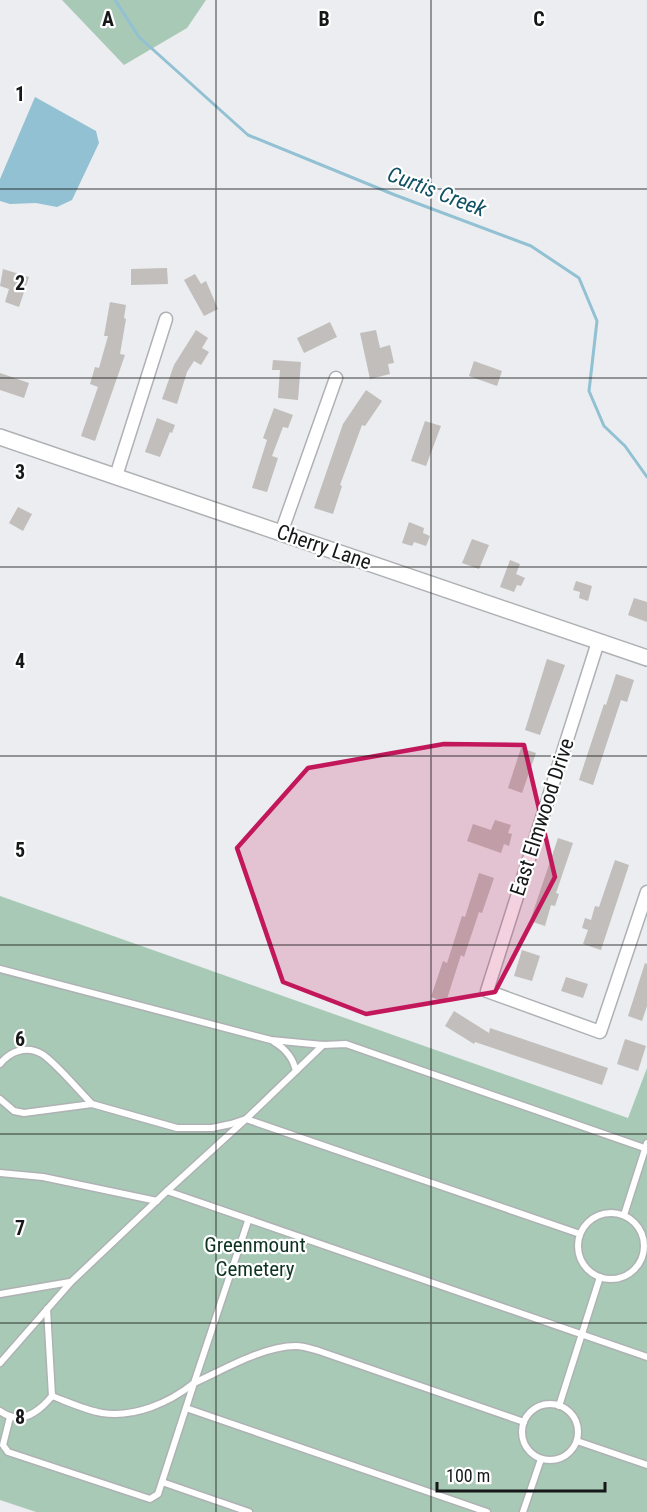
<svg xmlns="http://www.w3.org/2000/svg" width="647" height="1512" font-family="'Roboto Condensed',sans-serif">
	<style>
		.green { fill: #a7c9b5 }
		.water { fill: #91c1d3 }
		.lines { fill: none; stroke-linecap: round; stroke-linejoin: round }
		.stream { stroke: #91c1d3; stroke-width: 3 }
		.building { fill: #c1bebb }
		.service-casing { stroke: #afb1b4; stroke-width: 9 }
		.minor-casing { stroke: #afb1b4; stroke-width: 15 }
		.tertiary-casing { stroke: #afb1b4; stroke-width: 18 }
		.service { stroke: #fff; stroke-width: 6 }
		.minor { stroke: #fff; stroke-width: 12 }
		.tertiary { stroke: #fff; stroke-width: 15 }
		.marked { fill: #c2185b; fill-opacity: 0.2; stroke: #c2185b; stroke-width: 4.5; stroke-linejoin: round }
		.grid { fill: none; stroke: #161718; stroke-width: 1.5; stroke-opacity: 0.55 }
		.labels { text-anchor: middle; stroke-width: 4.5; stroke-linejoin: round; paint-order: stroke }
		.street-label { font-size: 21px; fill: #161718; stroke: #fff }
		.park-label { font-size: 21px; fill: #0f3322; stroke: #fff }
		.water-label { font-size: 22px; font-style: italic; fill: #105164; stroke: #fff }
		.grid-label { font-size: 20px; text-anchor: middle; font-weight: bold; fill: #161718; stroke: #fff; stroke-width: 4.5; stroke-linejoin: round; paint-order: stroke }
	</style>
	<rect width="100%" height="100%" fill="#ebedf0"/>
	<g class="green">
		<path d="M62,0h144l-19,28 -63,37z"/>
		<path d="M0,896l628,222 19,-50v444h-611l-36,-12z"/>
	</g>
	<path class="water" d="M35,97l61,34 3,12 -27,57 -15,7 -21,-4 -26,1 -10,-3v-22z"/>
	<g class="lines">
		<path class="stream" d="M115,0l24,37 109,98 147,60 136,51 48,32 18,43 -8,70 15,35 21,20 22,31"/>
	</g>
	<g class="building">
		<path d="M167,268l1,16 -37,1v-16z"/>
		<path d="M3,269l26,8 -10,30 -14,-5 4,-13 -9,-3z"/>
		<path d="M195,274l6,10 5,-3 12,28 -14,7 -20,-36z"/>
		<path d="M110,302l16,3 -2,13 2,1 -6,35 5,1 -30,86 -14,-5 17,-49 -8,-3 5,-17 4,1 9,-32h-4z"/>
		<path d="M330,322l7,15 -33,16 -7,-15z"/>
		<path d="M196,330l12,8 -6,10 7,4 -8,13 -7,-4 -7,11 -10,32 -15,-5 12,-34z"/>
		<path d="M376,330l4,18 10,-3 4,18 -6,1 2,10 -20,5 -10,-46z"/>
		<path d="M273,360l28,2 -3,38 -20,-2 2,-28h-8z"/>
		<path d="M474,361l28,10 -5,15 -28,-10z"/>
		<path d="M0,373l29,10 -5,15 -24,-8z"/>
		<path d="M366,390l16,11 -17,25 -3,-1 -22,60 2,1 -9,28 -19,-6 29,-84z"/>
		<path d="M274,408l19,7 -5,13 -5,-1 -11,29 6,2 -11,34 -15,-4 15,-48 -4,-2z"/>
		<path d="M157,418l18,7 -3,8 -2,-1 -10,25 -15,-5z"/>
		<path d="M425,421l16,5 -15,40 -15,-5z"/>
		<path d="M18,507l14,7 -9,17 -14,-8z"/>
		<path d="M409,522l15,6 -1,5 7,3 -4,10 -12,-4 -2,4 -10,-3z"/>
		<path d="M472,539l17,6 -10,24 -17,-6z"/>
		<path d="M510,560l10,4 -4,10 9,4 -4,8 -4,-1 -3,7 -14,-5z"/>
		<path d="M576,581l16,5 -4,15 -9,-3 1,-6 -7,-2z"/>
		<path d="M634,598l13,4v20l-19,-7z"/>
		<path d="M547,659l18,6 -25,70 -15,-5z"/>
		<path d="M616,674l18,6 -7,22 -6,-2 -28,85 -14,-5 25,-76 2,1z"/>
		<path d="M521,748l15,5 -14,40 -14,-5z"/>
		<path d="M495,820l16,5 -3,8 4,1 -3,12 -5,-2 -3,9 -34,-12 6,-17 18,6z"/>
		<path d="M558,838l15,5 -17,50 3,1 -4,12 -4,-1 -6,21 -15,-5z"/>
		<path d="M615,860l14,5 -28,85 -18,-6 5,-14 -6,-2 3,-10 6,2 4,-14 4,1z"/>
		<path d="M479,873l15,5 -12,35 -3,-1 -15,45 -3,-2 -15,47 -15,-5 12,-36 4,2 15,-47 3,1z"/>
		<path d="M522,950l18,6 -8,25 -18,-5z"/>
		<path d="M645,963l2,1v42l-5,15 -14,-5z"/>
		<path d="M566,977l22,7 -5,14 -22,-7z"/>
		<path d="M454,1011l35,22 1,-5 118,40 -6,17 -127,-43 -1,2 -29,-18z"/>
		<path d="M625,1039l21,7 -8,25 -21,-7z"/>
	</g>
	<g class="lines">
		<defs>
			<g id="service">
				<path d="M0,969l271,71 52,5 23,-1 301,105"/>
				<path d="M274,1042c12,7 19,16 22,29"/>
				<path d="M0,1064c10,-13 27,-19 42,-10 14,9 37,37 50,50"/>
				<path d="M0,1099l14,12 10,2 68,-9 85,24h35l19,-4 15,-5 77,-74"/>
				<path d="M0,1173l43,4 114,24"/>
				<path d="M167,1191l79,-72 334,115"/>
				<circle cx="611" cy="1246" r="33"/>
				<path d="M624,1215l23,-72"/>
				<path d="M0,1294l70,-12"/>
				<path d="M0,1363l71,-81 96,-91 480,166"/>
				<path d="M52,1396c16,6 33,14 50,17 32,5 67,-10 92,-30l54,-162"/>
				<circle cx="550" cy="1432" r="28"/>
				<path d="M559,1406l41,-129"/>
				<path d="M186,1408l301,104"/>
				<path d="M0,1411c20,15 38,2 52,-15l-5,-87"/>
				<path d="M10,1417l-7,28 5,7 142,47 8,-5 36,-111c29,-13 69,-37 102,-37 8,0 15,3 23,5l205,71"/>
				<path d="M577,1441l70,24"/>
				<path d="M162,1482l87,30"/>
				<path d="M523,1512l18,-53"/>
			</g>
			<g id="minor">
				<path d="M116,476l50,-157"/>
				<path d="M281,533l55,-155"/>
				<path d="M598,642l-111,349 113,41 47,-140"/>
			</g>
			<path id="tertiary" d="M0,437l647,221"/>
		</defs>
		<use href="#service" class="service-casing"/>
		<use href="#minor" class="minor-casing"/>
		<use href="#tertiary" class="tertiary-casing"/>
		<use href="#service" class="service"/>
		<use href="#minor" class="minor"/>
		<use href="#tertiary" class="tertiary"/>
	</g>
	<path class="marked" d="M444,744l80,1 31,132 -60,115 -129,22 -83,-32 -46,-134 71,-80z"/>
	<path class="grid" d="M216,0v1512M431,0v1512M0,189h647M0,378h647M0,567h647M0,756h647M0,945h647M0,1134h647M0,1323h647"/>
	<g class="labels">
		<g class="street-label">
			<text transform="translate(324 547) rotate(19)" y="7">Cherry Lane</text>
			<text transform="translate(542 817) rotate(-72)" y="7">East Elmwood Drive</text>
		</g>
		<g class="park-label">
			<text x="255" y="1252">Greenmount<tspan x="255" dy="24">Cemetery</tspan></text>
		</g>
		<g class="water-label">
			<text transform="translate(437 191) rotate(21)" y="8">Curtis Creek</text>
		</g>
	</g>
	<g class="grid-label">
		<text x="108" y="26">A</text>
		<text x="324" y="26">B</text>
		<text x="539" y="26">C</text>
		<text x="20" y="101">1</text>
		<text x="20" y="290">2</text>
		<text x="20" y="479">3</text>
		<text x="20" y="668">4</text>
		<text x="20" y="857">5</text>
		<text x="20" y="1046">6</text>
		<text x="20" y="1235">7</text>
		<text x="20" y="1424">8</text>
	</g>
	<path d="M437 1482v9h168v-9" fill="none" stroke="#161718" stroke-width="3"/>
	<text x="446" y="1482" font-size="18" fill="#161718" stroke="#ffffff" stroke-width="4.5" paint-order="stroke">100 m</text>
</svg>
